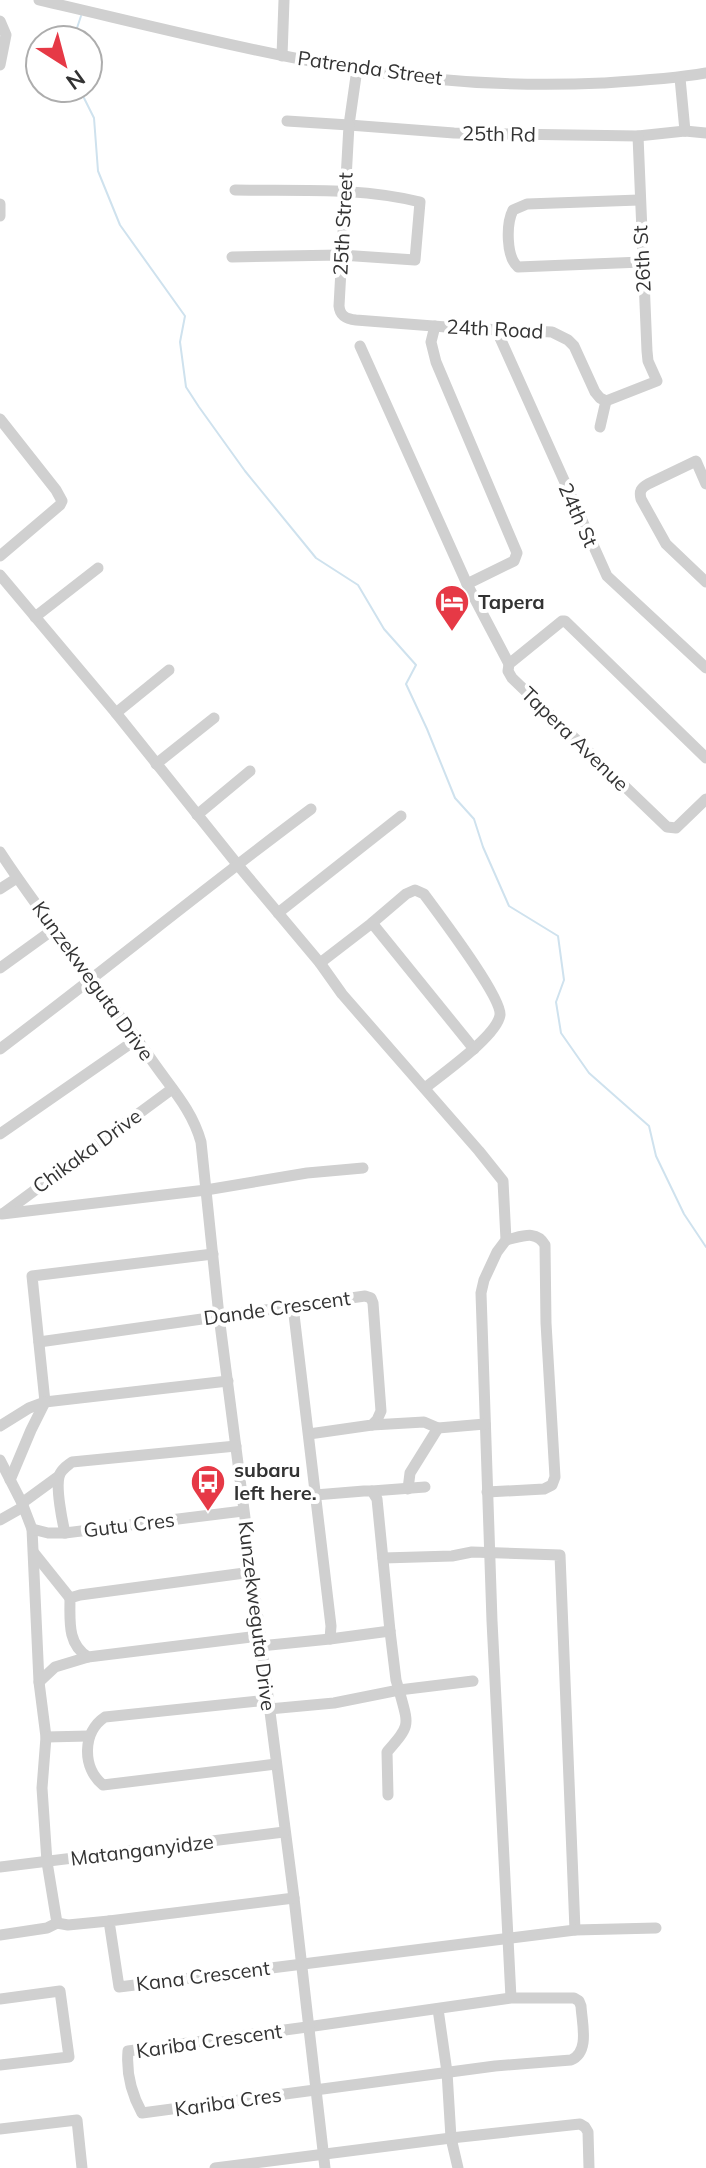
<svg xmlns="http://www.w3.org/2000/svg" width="706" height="2168" font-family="Mulish,sans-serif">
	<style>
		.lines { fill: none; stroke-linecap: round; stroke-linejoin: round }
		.stream { stroke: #cfe2ee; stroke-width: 2 }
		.minor { stroke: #d0d0d0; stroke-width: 11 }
		.labels { text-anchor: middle; stroke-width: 8; stroke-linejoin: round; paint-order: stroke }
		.street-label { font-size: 20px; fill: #333; stroke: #fff }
		.poi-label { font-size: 20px; font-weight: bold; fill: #333; stroke: #fff; text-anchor: start }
	</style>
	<rect width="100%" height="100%" fill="#fff"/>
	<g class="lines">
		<g class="stream">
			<path d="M73,40l8,-24"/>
			<path d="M79,88l15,30 4,53 22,54 65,91 -5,26 6,45 13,20 46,64 71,87 42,27 26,44 32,36 -10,19 21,45 28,69 19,21 9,28 26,59 49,30 6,44 -8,22 5,31 28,40 60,53 7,30 28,58 22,33"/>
		</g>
		<g class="minor">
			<path d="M39,0c104,24 209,51 315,69 82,13 166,18 249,14 34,-2 69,-4 103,-10"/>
			<path d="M0,21l6,14 -6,30"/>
			<path d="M282,56l2,-56"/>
			<path d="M357,69l-8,56 105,8 184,3 47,-5 21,2"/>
			<path d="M680,78l5,53"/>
			<path d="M287,121l62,4 -10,181c1,10 7,13 17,14l103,8 93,4 16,8 6,6 21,46 5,6 6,3"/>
			<path d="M639,200l-112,4 -14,6c-7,14 -7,47 5,57l124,-5"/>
			<path d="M0,204v12"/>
			<path d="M232,257l109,-2 74,5 5,-58c-60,-15 -124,-11 -185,-12"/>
			<path d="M435,326l-4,16 5,20 81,191 -3,8 -47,23"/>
			<path d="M496,329l111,247 99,92"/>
			<path d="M360,346l107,238 42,80"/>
			<path d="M606,401l51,-20 -9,-20 -1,-10 -9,-215"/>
			<path d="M0,419l56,71 6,11 -2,4 -60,51"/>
			<path d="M600,427l6,-26"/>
			<path d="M706,484l-10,-23 -48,23c-7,4 -9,7 -7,15l25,45 40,38"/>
			<path d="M0,575l116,138 121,151 83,99 22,31 137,157 24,30 3,59 -9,12 -13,28 -3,13 11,328 19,377 -204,29 -179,24c-2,23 3,42 14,62l353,-47 76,-6c19,-8 11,-36 10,-54l-2,-5 -5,-3h-63"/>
			<path d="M35,617l63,-49"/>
			<path d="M116,713l53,-43"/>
			<path d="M706,758l-141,-137h-3l-53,43 -1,7 4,7 155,149 9,1 30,-29"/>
			<path d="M156,764l58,-46"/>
			<path d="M197,815l53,-44"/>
			<path d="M0,852c47,72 102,137 151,207 19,28 41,50 50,83l18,174 75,582 31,270"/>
			<path d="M0,889l17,-11"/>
			<path d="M278,913l123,-97"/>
			<path d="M372,923l102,126"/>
			<path d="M320,963l52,-40 34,-29 9,-4 9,4c13,18 78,103 76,121 -3,21 -58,59 -75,73"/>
			<path d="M0,968l54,-39"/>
			<path d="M0,1049c105,-79 206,-162 311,-240"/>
			<path d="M0,1134l137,-95"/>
			<path d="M4,1213l168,-124"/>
			<path d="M2,1214l204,-24 101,-17 56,-5"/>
			<path d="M39,1342l326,-46 6,2 2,5 8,108 -4,9 -5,5 -63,9"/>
			<path d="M45,1402l-13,-126 181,-22"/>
			<path d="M372,1425l52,-3 14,6 47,-4"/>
			<path d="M0,1426l29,-18 16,-6 183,-21"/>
			<path d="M236,1446l-164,16c-5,4 -12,8 -13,15 -3,12 3,43 6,56l178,-22"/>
			<path d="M0,1460l22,43 10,26 7,153 7,55 -4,51 5,74 10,61 -10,5 -47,7"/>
			<path d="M10,1480l21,-50 14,-28"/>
			<path d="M408,1489l2,-16 28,-45"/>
			<path d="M372,1491l53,-4"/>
			<path d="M487,1492l57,-3 8,-4 3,-8 -9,-154 -1,-78c-9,-16 -24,-8 -39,-5"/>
			<path d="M22,1503l37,-27"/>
			<path d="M0,1520l23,-13"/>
			<path d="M32,1529l16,4h17"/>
			<path d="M34,1553l36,45"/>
			<path d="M383,1558l69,-2 20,-4 88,3 15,375"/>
			<path d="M252,1572l-172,23 -10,3c0,23 -3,46 18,59l171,-21"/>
			<path d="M330,1639l60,-8"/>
			<path d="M260,1646l70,-7 1,-13 -38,-320"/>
			<path d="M39,1682l16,-15 33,-10"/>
			<path d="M268,1700l-163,17c-23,15 -23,51 -2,68l173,-21"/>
			<path d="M269,1709l65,-6 65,-13 -3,-10 -6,-49 -13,-132 -5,-8h-8l-49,4"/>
			<path d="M46,1737l43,-1"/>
			<path d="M388,1795l-1,-43c24,-28 22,-25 12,-62l74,-9"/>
			<path d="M0,1867l284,-35"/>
			<path d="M294,1898l-185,23 10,66 456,-57 81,-2"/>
			<path d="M57,1923l11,2 41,-4"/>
			<path d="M0,1999l60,-8 9,66 -69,8"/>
			<path d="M438,2009l9,63 4,66 7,30"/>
			<path d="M0,2129l77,-9 5,48"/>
			<path d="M215,2168l236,-30 129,-14 5,3 3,5 1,36"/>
		</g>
	</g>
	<defs>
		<symbol id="hotel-pin" viewBox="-11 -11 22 30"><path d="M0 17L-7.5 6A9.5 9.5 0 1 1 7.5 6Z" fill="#e63946" stroke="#fff"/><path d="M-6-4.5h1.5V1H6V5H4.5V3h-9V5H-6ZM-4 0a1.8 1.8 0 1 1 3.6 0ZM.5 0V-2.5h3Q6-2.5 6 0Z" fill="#fff"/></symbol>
		<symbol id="bus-pin" viewBox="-11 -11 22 30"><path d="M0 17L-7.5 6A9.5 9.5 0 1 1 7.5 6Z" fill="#e63946" stroke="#fff"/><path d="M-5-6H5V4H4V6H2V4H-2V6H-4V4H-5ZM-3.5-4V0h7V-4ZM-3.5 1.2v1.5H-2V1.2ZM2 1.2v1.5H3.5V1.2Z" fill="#fff"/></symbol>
	</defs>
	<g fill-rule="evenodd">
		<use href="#hotel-pin" x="432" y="582" width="40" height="54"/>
		<use href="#bus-pin" x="188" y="1462" width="40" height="54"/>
	</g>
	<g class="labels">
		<g class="street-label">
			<text transform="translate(370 68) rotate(8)" y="7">Patrenda Street</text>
			<text transform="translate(499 134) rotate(1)" y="7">25th Rd</text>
			<text transform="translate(343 224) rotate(-87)" y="7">25th Street</text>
			<text transform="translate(642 259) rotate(-93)" y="7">26th St</text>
			<text transform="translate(495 329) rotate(3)" y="7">24th Road</text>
			<text transform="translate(578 515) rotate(66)" y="7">24th St</text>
			<text transform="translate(575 739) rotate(44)" y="7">Tapera Avenue</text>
			<text transform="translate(93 981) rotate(54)" y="7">Kunzekweguta Drive</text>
			<text transform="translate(87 1151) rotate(-36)" y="7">Chikaka Drive</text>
			<text transform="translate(277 1308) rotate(-8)" y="7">Dande Crescent</text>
			<text transform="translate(129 1525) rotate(-7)" y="7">Gutu Cres</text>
			<text transform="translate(257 1616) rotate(83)" y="7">Kunzekweguta Drive</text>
			<text transform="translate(142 1850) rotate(-7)" y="7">Matanganyidze</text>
			<text transform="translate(203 1976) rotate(-7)" y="7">Kana Crescent</text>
			<text transform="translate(209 2041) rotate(-8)" y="7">Kariba Crescent</text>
			<text transform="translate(228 2102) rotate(-8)" y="7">Kariba Cres</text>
		</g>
		<g class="poi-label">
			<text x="478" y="609">Tapera</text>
			<text x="234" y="1477">subaru<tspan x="234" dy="23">left here.</tspan></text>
		</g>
	</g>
	<g transform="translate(64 64) rotate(144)"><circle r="38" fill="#ffffff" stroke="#adadad" stroke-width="2"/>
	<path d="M0-6L14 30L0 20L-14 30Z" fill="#e63946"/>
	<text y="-12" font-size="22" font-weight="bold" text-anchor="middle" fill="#333333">N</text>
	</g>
</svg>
